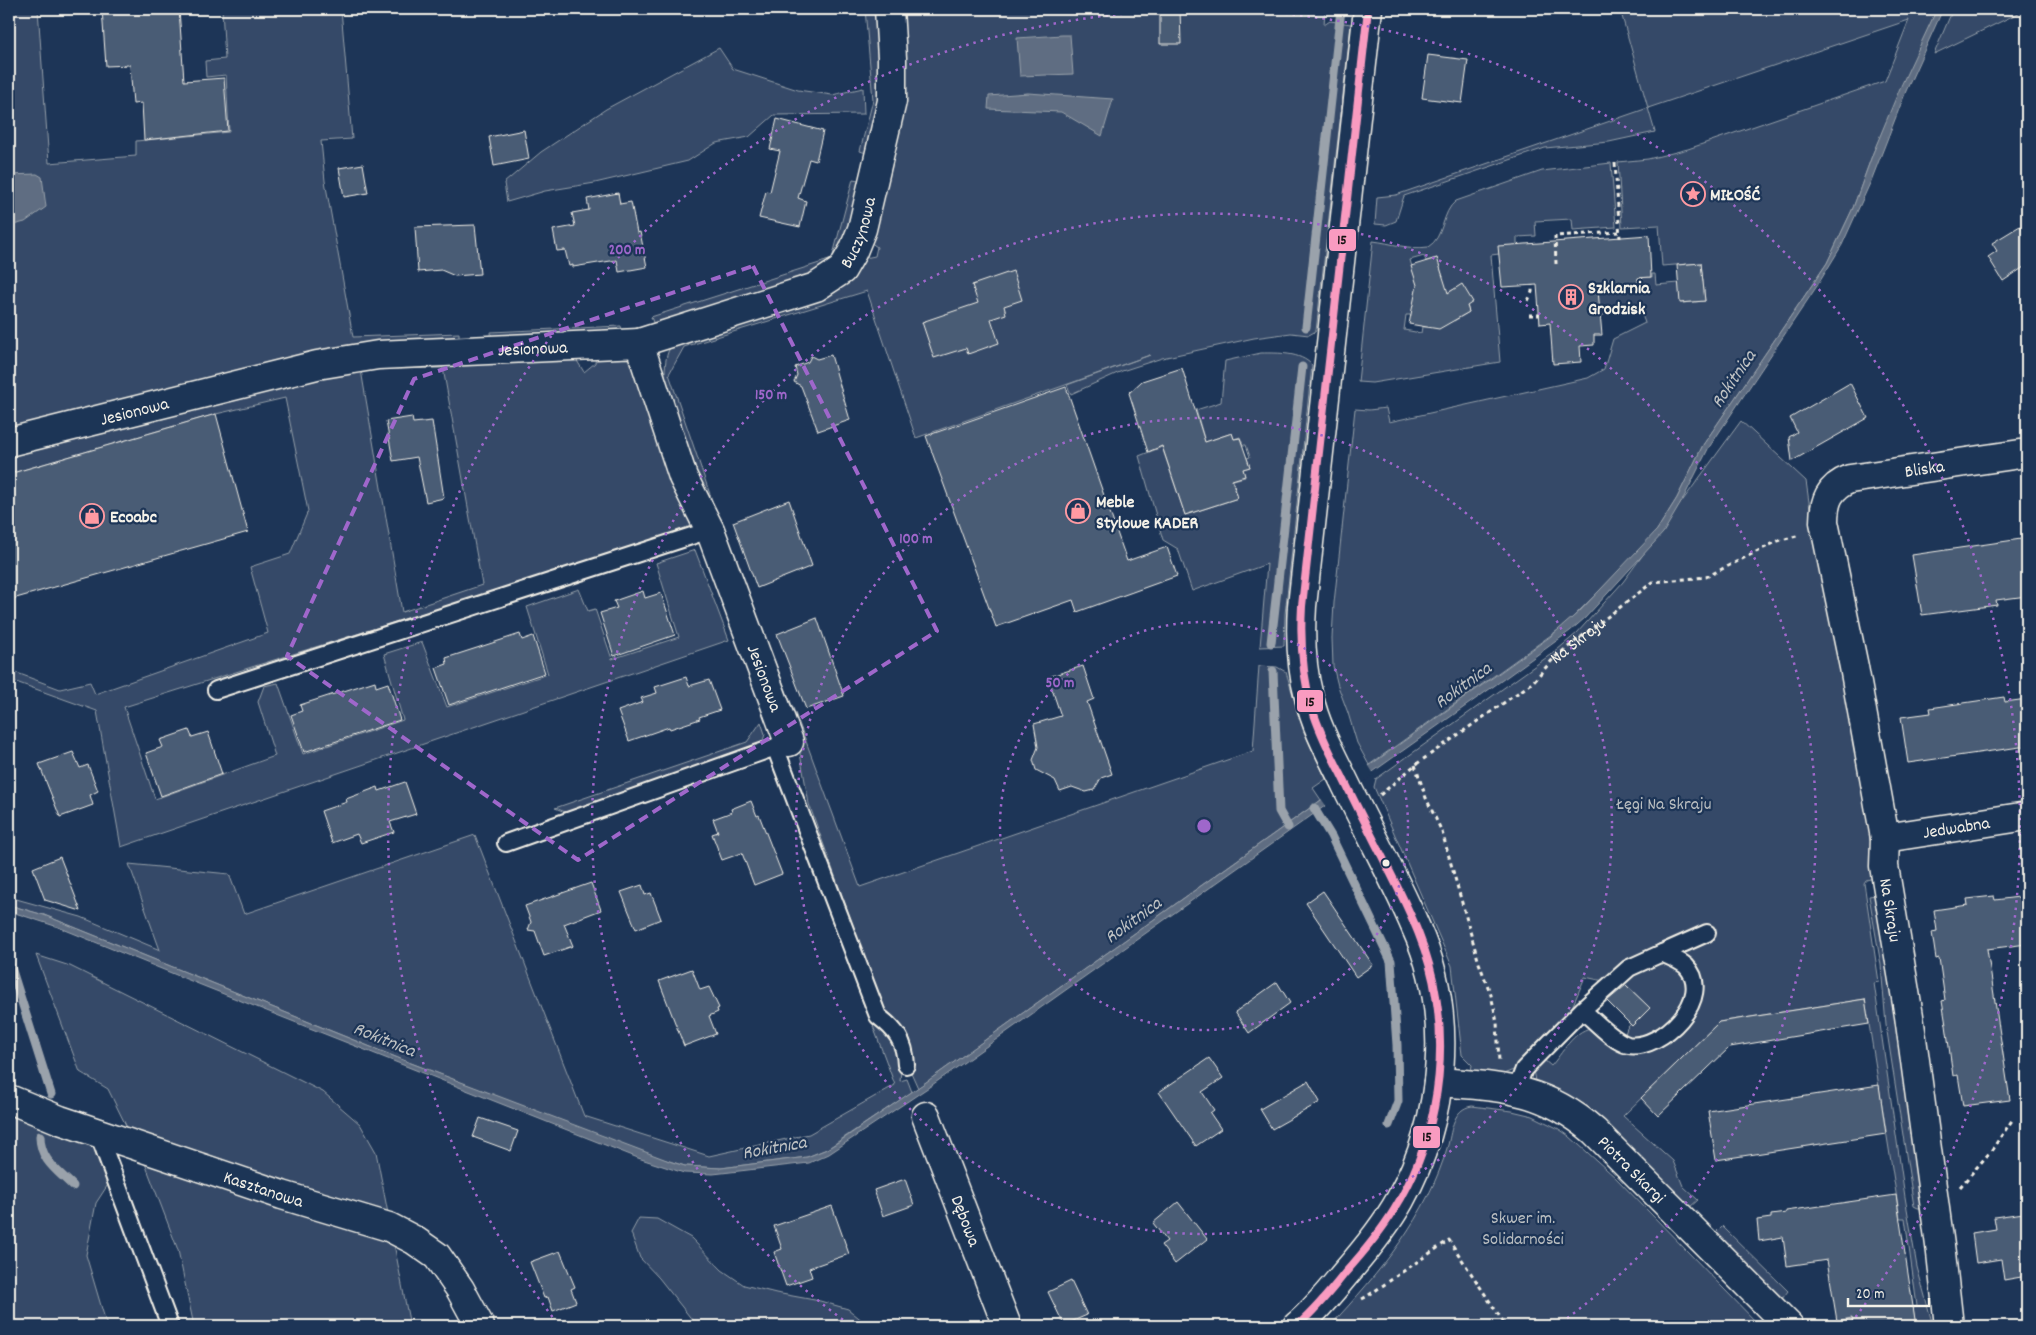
<svg xmlns="http://www.w3.org/2000/svg" width="2036" height="1335" font-family="Dekko,sans-serif">
	<style>
		.green { fill: #354a67; stroke: #949ea8; fill-rule: evenodd }
		.water { fill: #5e6d82; stroke: #9aa2ab }
		.pier { fill: #1d3557 }
		.lines { fill: none; stroke-linecap: round; stroke-linejoin: round }
		.stream { stroke: #9aa2ab; stroke-width: 9 }
		.building { fill: #485b74; stroke: #f4f1e8 }
		.service-casing { stroke: #f4f1e8; stroke-width: 20 }
		.minor-casing { stroke: #f4f1e8; stroke-width: 31 }
		.tertiary-casing { stroke: #f4f1e8; stroke-width: 31 }
		.path { stroke: #f4f1e8; stroke-width: 3; stroke-dasharray: 4 4; stroke-linecap: butt }
		.service { stroke: #1d3557; stroke-width: 16 }
		.minor { stroke: #1d3557; stroke-width: 28 }
		.tertiary { stroke: #1d3557; stroke-width: 28 }
		.bus-1-casing { stroke: #1d3557; stroke-width: 11 }
		.bus-1 { stroke: #f99bc0; stroke-width: 8 }
		.marked { fill: none; stroke: #9f67cb; stroke-width: 4; stroke-dasharray: 10 6; stroke-linejoin: round }
		.ring { fill: none; stroke: #9f67cb; stroke-width: 2.5; stroke-dasharray: 2.5 5 }
		.bus-dot { fill: #f4f1e8; stroke: #1d3557; stroke-width: 2 }
		.labels { text-anchor: middle; stroke-width: 4.5; stroke-linejoin: round; paint-order: stroke }
		.poi-label { font-size: 18px; font-weight: bold; fill: #f4f1e8; stroke: #1d3557; text-anchor: start }
		.street-label { font-size: 18px; fill: #f4f1e8; stroke: #1d3557 }
		.park-label { font-size: 18px; fill: #bbbfc1; stroke: #1d3557 }
		.water-label { font-size: 19px; font-style: italic; fill: #c0c3c4; stroke: #1d3557 }
		.centre { fill: #9f67cb; stroke: #1d3557; stroke-width: 2.5 }
		.ring-label { font-size: 15px; text-anchor: middle; font-weight: bold; fill: #9f67cb; stroke: #1d3557; stroke-width: 4.5; stroke-linejoin: round; paint-order: stroke }
		.line-badge { stroke: #1d3557; stroke-width: 2 }
		.pale-badge-label { font-size: 14px; text-anchor: middle; font-weight: bold; fill: #111 }
	</style>
	<rect width="100%" height="100%" fill="#1d3557"/>
	<filter id="ink" filterUnits="userSpaceOnUse"><feTurbulence type="fractalNoise" baseFrequency=".02" numOctaves="2"/><feDisplacementMap in="SourceGraphic" scale="10" xChannelSelector="R" yChannelSelector="G"/><feConvolveMatrix kernelMatrix="1 2 1 2 8 2 1 2 1" color-interpolation-filters="sRGB"/></filter>
	<g filter="url(#ink)">
		<g class="green">
			<path d="M9,9h29l11,154 87,-7v-15l93,-9 -3,-57 -20,2 -1,-16 20,-2 -3,-50h119l11,130 -31,2 4,40 28,156 106,-4v7l-450,90z"/>
			<path d="M865,9h14l5,60 -15,85 -9,-3 13,-51z"/>
			<path d="M901,9h424l-1,16 6,-4 21,3 -35,307 -7,4 -18,-2 -37,5 -92,20 -40,13 -51,23 -4,-9 83,-30 -234,83 -49,-147 -183,56 -15,27 46,135 89,227 56,151 393,-136 6,-85 18,1 9,5 18,60 22,47 -13,9 8,12 -403,288 -33,-74 -76,-210 -11,-62 -88,-231 -45,-133c0,-12 0,-25 8,-35l187,-84 15,-3 2,-9 -7,-5z"/>
			<path d="M1620,9h317l-64,144 -20,55 -26,55 -124,182 -26,53 -20,32 -13,16 -79,79 -196,140 -12,-22 -9,-30 -10,-27 -5,-20 -1,-28 2,-35 21,-194 14,1 17,-2 3,14 199,-44 16,-9 9,-30 32,-16 -7,-19 -38,12v-9h-5l-2,-26 17,8 27,-3 1,-8 14,-1v-3h3l1,11 23,-2 2,20 24,-2 -4,-38 -39,3 -3,-41 -37,2 -4,-65 30,-3 40,-10 197,-68 24,-61 -261,88 7,24 -46,10 -64,6 -141,48 -8,25 -10,4 -11,-1 2,-27 19,-2 252,-87z"/>
			<path d="M1953,9h74l-93,45z"/>
			<path d="M719,48l14,21 65,21 34,5 31,-7 1,26 -90,1 -25,22 -33,6 -28,18 -93,22 -50,8 -38,11 -3,-19 37,-31 65,-43z"/>
			<path d="M1611,163l5,64 -43,3 -1,-11 -37,2 1,15 -19,1v8l-18,9 -8,1 9,107 -128,21 -14,-1 15,-141c18,2 36,9 55,6 17,-10 13,-35 28,-46l86,-30zM1424,256l2,5 11,-3 6,19h-28l-5,-17zM1462,285l7,27 -15,9 -9,-27zM1406,315h6l18,12h-8l-1,6 -17,-3z"/>
			<path d="M853,179l11,2 -15,62 -30,31 -165,51 -3,-8 181,-58z"/>
			<path d="M621,326l2,9 -131,5 -1,-8z"/>
			<path d="M1261,353c18,0 39,-1 51,12l-27,249 -1,32 -24,1 7,-83 -75,27 -14,-42 -15,-9 -24,-84 23,-9 23,68 53,-17 -5,-18 12,-3 -2,-8 7,-2 -3,-9 3,-1 -4,-12h-3l-3,-8 -6,2 -2,-6 -27,9 -9,-32 25,-8 4,-41z"/>
			<path d="M574,356l10,16 11,-9 1,-7h27l8,2 61,171 -568,178 31,92 120,-43 -17,-54 6,-16 14,-3 25,71 100,-34 -19,-66 38,-12 25,65 101,-33 -21,-67 52,-18 9,22 7,-2 17,50 67,-22 -23,-74 39,-13 34,90 -608,207 -24,-136 -81,-29 -1,2 -6,-2v-12l51,19 30,-7 5,12 173,-61 -18,-66 40,-13 18,-43 -23,-113 -69,16 -207,60v-18l308,-80 44,-6 41,242 80,-27 -39,-217 -53,1 -2,-8z"/>
			<path d="M1741,421l65,60 8,56 29,133 36,207 -13,3 -2,3 15,99 -5,1 31,214 12,70 16,59h-17l-3,-18 4,-2 -12,-88h-5l-35,-219 -146,23 -96,94 50,45 10,25 15,14 -8,7 -103,-99 -31,-19 -21,-8 -2,-11 10,-11 8,7c11,-12 22,-35 40,-38l20,18 74,-20 13,-17 2,-8 -15,-3c-14,22 -33,41 -61,39l3,-9 21,-22 -21,-20 -42,-9 -18,42 -51,50 -15,6 -30,-4 1,-6 -10,-10 -10,-89 -78,-179 2,-8 181,-129 20,-17 46,-51z"/>
			<path d="M761,722l4,12 -3,10 -194,69 -13,-5 192,-66z"/>
			<path d="M475,835l109,281 125,40 100,-22 86,-49 -22,-59 3,-1 14,7 12,26 -2,23 7,-2 5,13 -85,57 -20,8 -86,11 -36,-2 -44,-14 -238,-92 -359,-145 -35,-10v-8l72,20 79,33 -31,-86 100,10 15,40z"/>
			<path d="M1882,894l47,313 -11,1 -4,-2 -1,-6 -27,-175 -5,-60 -12,-69z"/>
			<path d="M36,955l34,11 253,126 37,32 16,28 34,174h-216l-16,-76 -32,-84 -38,-77 -28,-17z"/>
			<path d="M1472,1106l40,5 21,5 26,13 10,7 46,41 145,149h-430c49,-53 98,-110 118,-181 4,-16 5,-36 24,-39z"/>
			<path d="M9,1109l99,40 3,31 -15,23 -10,52 21,71h-98z"/>
			<path d="M639,1218l18,1 34,19 31,32 22,15 32,8 44,8 28,8 21,17h-172l-38,-48 -19,-20 -9,-25z"/>
			<path d="M1722,1226l66,65 -6,8 -66,-67z"/>
		</g>
		<g class="water">
			<path d="M1937,9h6l-37,82 -35,90 -29,64 -25,41 -109,163 -26,52 -19,32 -78,85 -15,13 -62,45 -576,409 -103,69 -20,9 -96,11 -29,-1 -46,-15 -437,-173 -143,-58 -49,-16v-6l35,10 359,145 269,102 13,4 36,2 86,-11 20,-8 13,-8 89,-61 622,-444 29,-25 77,-81 20,-32 26,-53 124,-182 26,-55 20,-55 27,-65z"/>
			<path d="M1062,35h8l3,39 -53,2 -3,-38z"/>
			<path d="M1028,93l85,6 -11,37 -41,-24 -73,-3 1,-13z"/>
			<path d="M37,174l5,3 4,30 -21,15 -16,4v-51z"/>
		</g>
		<path class="pier" d="M1367,763l7,11 -47,33 -7,-10z"/>
		<g class="lines">
			<g class="stream">
				<path d="M1306,327l35,-318"/>
				<path d="M1271,643l31,-276"/>
				<path d="M1273,671l6,140 9,16"/>
				<path d="M1314,808l17,28 60,125 6,84 1,56 -9,24"/>
				<path d="M9,961l42,133"/>
				<path d="M40,1136c0,24 17,34 33,50"/>
			</g>
		</g>
		<g class="building">
			<path d="M102,9h77l5,72 40,-3 4,53 -84,9 -2,-37 -9,1 -3,-39 -24,1z"/>
			<path d="M1160,9h20l1,35h-21z"/>
			<path d="M1428,55l40,5 -6,43 -40,-5z"/>
			<path d="M777,119l46,12 -7,30 -7,-2 -11,39 8,3 -6,26 -41,-9 7,-27 4,1 10,-41 -10,-2z"/>
			<path d="M524,130l5,29 -35,7 -5,-29z"/>
			<path d="M363,164l5,29 -24,4 -5,-29z"/>
			<path d="M618,193l2,11 11,-2 6,31 3,-1 7,35 -28,5 -2,-12 -44,7v-2l-4,1 -4,-16 -8,1 -4,-21 22,-4 -3,-13 17,-3 -2,-11z"/>
			<path d="M475,225l5,49 -25,2 -14,-6 -23,2 -3,-45z"/>
			<path d="M2020,226l7,11v28l-24,16 -15,-24 9,-6 -5,-8z"/>
			<path d="M1649,235l2,42 -13,1v8l-40,4 4,45h-8v10l-14,1 1,16 -28,2 -3,-41 -10,1 -3,-39 -35,2 -4,-41z"/>
			<path d="M1437,258l11,35 14,-9 11,18 -6,4 2,6 -30,17 -30,-5 8,-39 -6,-19z"/>
			<path d="M1701,263l4,38 -25,2 -3,-38z"/>
			<path d="M1013,271l9,29 -18,6 2,8 -15,5 8,24 -31,11 -2,-6 -32,10 -12,-36 56,-19 -6,-18z"/>
			<path d="M831,355l19,65 -32,11 -17,-45 -7,-4 3,-7 -2,-8 13,-5 3,-6 6,3z"/>
			<path d="M1182,368l23,74 27,-9 2,6 6,-1 10,29 -7,2 2,7 -13,4 6,18 -53,17 -23,-69 -14,6 -19,-59 13,-12z"/>
			<path d="M1850,383l18,35 -76,43 -3,-24 8,-5 -7,-14z"/>
			<path d="M1066,387l61,174 40,-14 10,29 -100,36 -4,-12 -77,27 -70,-191z"/>
			<path d="M216,414l32,118 -239,68v-126z"/>
			<path d="M412,417l1,6 19,-2 12,77 -18,4 -9,-45 -24,4 -7,-40z"/>
			<path d="M789,500l23,66 -55,22 -24,-66z"/>
			<path d="M2021,539l2,7h4v50l-31,4 1,5 -75,10 -10,-60z"/>
			<path d="M643,591l2,7 16,-5 14,42 -61,21 -14,-43 17,-5 -3,-7z"/>
			<path d="M817,618l27,78 -38,13 -29,-75z"/>
			<path d="M520,634l2,6 11,-4 12,37 -96,32 -13,-37 11,-4 -1,-6z"/>
			<path d="M1083,666l11,33 -7,3 25,72 -11,4 -7,12 -8,2 -14,-5 -12,4 -5,-11 -19,-10 -3,-10 5,-13 -4,-23 27,-8 -13,-39z"/>
			<path d="M686,677l3,9 20,-6 11,30 -21,7 1,2 -30,10 -1,-2 -40,14 -11,-30 25,-9 -2,-4 16,-5 -2,-6z"/>
			<path d="M375,681l1,6 12,-4 12,37 -96,32 -13,-37 11,-4 -2,-6z"/>
			<path d="M2004,697l1,5 22,-3v47l-119,17 -7,-46 30,-4 -1,-5z"/>
			<path d="M189,730l3,7 16,-5 14,42 -61,22 -15,-43 17,-6 -3,-7z"/>
			<path d="M73,752l7,16 8,-3 10,26 -8,4 3,10 -33,12 -21,-53z"/>
			<path d="M405,782l11,32 -26,8 4,10 -33,11 -4,-9 -25,9 -11,-32 26,-9 -1,-3 32,-12 1,4z"/>
			<path d="M751,801l6,15 2,-1 23,59 -28,11 -12,-32 -20,7 -10,-26 6,-2 -5,-13 19,-7 -1,-3z"/>
			<path d="M60,857l21,54 -36,-11 -12,-32z"/>
			<path d="M591,883l10,27 -37,14 9,22 -29,10 -9,-25 -7,-1 3,-8 -6,-16z"/>
			<path d="M642,885l3,10 6,-2 10,26 -25,10 -15,-37z"/>
			<path d="M1323,891l50,74 -17,12 -50,-74z"/>
			<path d="M1994,896l1,4 32,-4v48l-40,5 23,151 -47,6 -5,-31 -5,1 -7,-51 -4,-24 3,-1 -6,-42 -3,1 -4,-27 5,-1 -3,-21 34,-5 -1,-6z"/>
			<path d="M692,969l8,21 9,-3 10,21 -2,1 1,3 -9,4 7,18 -32,12 -25,-65z"/>
			<path d="M1277,982l13,21 -41,30 -14,-21z"/>
			<path d="M1626,985l24,23 -18,18 -25,-25z"/>
			<path d="M1865,999l4,25 -139,23 -72,69 -17,-18 78,-76z"/>
			<path d="M1209,1058l14,20 -21,14 12,18 -4,3 11,16 -25,17 -37,-54z"/>
			<path d="M1308,1081l12,21 -48,27 -12,-20z"/>
			<path d="M1879,1085l7,49 -170,26 -8,-49z"/>
			<path d="M480,1118l38,13 -7,20 -38,-14z"/>
			<path d="M905,1179l9,26 -31,11 -9,-26z"/>
			<path d="M1896,1195l20,131h-63l-1,-8 -15,3 -10,-61 -40,6 -4,-29 -24,4 -2,-21 14,-2v-3l15,-2v-2z"/>
			<path d="M1178,1202l29,37 -32,25 -14,-19 6,-4 -14,-18z"/>
			<path d="M832,1206l17,48 -40,14 3,9 -26,9 -12,-34 8,-3 -8,-23z"/>
			<path d="M2024,1213l3,21v42l-23,4 -3,-21 -25,4 -4,-30 24,-4 -2,-12z"/>
			<path d="M560,1251l15,36 -4,2 5,13 -23,9 -5,-14 -4,1 -14,-36z"/>
			<path d="M1071,1281l16,34 -23,10 -16,-33z"/>
		</g>
		<g class="lines">
			<defs>
				<g id="service">
					<path d="M216,690l494,-160"/>
					<path d="M775,747l103,269c18,14 27,25 28,49"/>
					<path d="M506,843l278,-99"/>
					<path d="M1662,953l45,-20"/>
					<path d="M1516,1090l8,-21 58,-59c12,10 32,32 46,35 33,6 88,-48 58,-79 -7,-6 -16,-9 -24,-13l-33,15 -47,42"/>
					<path d="M98,1133l72,193"/>
				</g>
				<g id="minor">
					<path id="s2" d="M639,343l177,-56 26,-17 11,-19 9,-22 30,-128v-43l-3,-49"/>
					<path id="s3" d="M9,442l308,-77 61,-10 261,-12 44,134 27,53 79,212"/>
					<path id="s4" d="M1885,838l142,-22"/>
					<path id="s5" d="M1438,1082c63,5 105,5 156,49l195,195"/>
					<path id="s6" d="M9,1099l51,21 222,75 107,32 25,13 23,16 23,33 20,37"/>
					<path id="s7" d="M926,1116l81,210"/>
					<path id="s8" d="M1949,1326l-8,-73 -32,-237 -25,-150 1,-28 -31,-171 -30,-145c0,-21 5,-35 26,-43l177,-26"/>
				</g>
				<path id="tertiary" d="M1297,1326c18,-15 33,-34 48,-52 20,-23 40,-47 55,-74 45,-81 55,-186 16,-272 -21,-49 -47,-96 -70,-143 -14,-29 -30,-57 -37,-88 -8,-30 -9,-60 -7,-91l66,-597"/>
			</defs>
			<use href="#service" class="service-casing"/>
			<use href="#minor" class="minor-casing"/>
			<use href="#tertiary" class="tertiary-casing"/>
			<g class="path">
				<path d="M1615,163l5,75"/>
				<path d="M1556,264l-1,-28 64,-4"/>
				<path d="M1528,301l4,-9v-7"/>
				<path d="M1529,315h11"/>
				<path d="M1415,765l11,33 16,34 37,131 12,32 6,27 2,40"/>
				<path id="s1" d="M1380,795l35,-30 117,-82 23,-26 98,-75 53,-5 72,-36 22,-6"/>
				<path d="M1960,1187l31,-36 22,-32"/>
				<path d="M1362,1299l4,-2 83,-57 57,86"/>
			</g>
			<use href="#service" class="service"/>
			<use href="#minor" class="minor"/>
			<use href="#tertiary" class="tertiary"/>
			<defs>
				<path id="bus-1" d="M1297,1326c18,-16 33,-34 48,-53 18,-20 35,-40 49,-63 39,-62 54,-141 42,-214 -6,-43 -26,-84 -45,-122 -17,-34 -34,-67 -50,-100 -11,-21 -22,-43 -29,-66 -10,-33 -12,-67 -10,-102l66,-597"/>
			</defs>
			<use href="#bus-1" class="bus-1-casing"/>
			<use href="#bus-1" class="bus-1"/>
		</g>
	</g>
	<path class="marked" d="M753,266l184,365 -359,229 -291,-204 127,-277z"/>
	<g class="ring">
		<circle cx="1204" cy="826" r="204"/>
		<circle cx="1204" cy="826" r="408"/>
		<path d="M849 1324A612 612 0 1 1 1559 1324"/>
		<path d="M557 1323A816 816 0 1 1 1851 1323"/>
	</g>
	<defs>
		<symbol id="sight-ring" viewBox="-11 -11 22 22"><circle r="9.5" fill="#1d3557" stroke="#ff9aa2" stroke-width="1.5"/><path d="M0-6L1.8-2.2L6-1.7L2.9 1.2L3.7 5.4L0 3.3L-3.7 5.4L-2.9 1.2L-6-1.7L-1.8-2.2Z" fill="#ff9aa2"/></symbol>
		<symbol id="building-ring" viewBox="-11 -11 22 22"><circle r="9.5" fill="#1d3557" stroke="#ff9aa2" stroke-width="1.5"/><path d="M-4-6H4V6H1V3H-1V6H-4ZM-2.5-4.3h1.7v1.8h-1.7ZM.8-4.3h1.7v1.8H.8ZM-2.5-1h1.7V.8h-1.7ZM.8-1h1.7V.8H.8Z" fill="#ff9aa2"/></symbol>
		<symbol id="shop-ring" viewBox="-11 -11 22 22"><circle r="9.5" fill="#1d3557" stroke="#ff9aa2" stroke-width="1.5"/><path d="M-5-2.5h2.3a2.7 3.5 0 0 1 5.4 0H5L5.5 6h-11ZM-1.5-2.5h3a1.5 2.3 0 0 0-3 0Z" fill="#ff9aa2"/></symbol>
	</defs>
	<g fill-rule="evenodd">
		<use href="#sight-ring" x="1679" y="180" width="28" height="28"/>
		<use href="#building-ring" x="1557" y="283" width="28" height="28"/>
		<use href="#shop-ring" x="1064" y="497" width="28" height="28"/>
		<use href="#shop-ring" x="78" y="502" width="28" height="28"/>
	</g>
	<circle class="bus-dot" cx="1386" cy="863" r="4.5"/>
	<g class="labels">
		<g class="poi-label">
			<text x="1710" y="200">MIŁOŚĆ</text>
			<text x="1588" y="293">Szklarnia<tspan x="1588" dy="21">Grodzisk</tspan></text>
			<text x="1096" y="507">Meble<tspan x="1096" dy="21">Stylowe KADER</tspan></text>
			<text x="110" y="522">Ecoabc</text>
		</g>
		<g class="street-label">
			<text dy="6" stroke="none"><textPath href="#s2" startOffset="258">Buczynowa</textPath></text>
			<text dy="6" stroke="none"><textPath href="#s3" startOffset="534">Jesionowa</textPath></text>
			<text dy="6" stroke="none"><textPath href="#s3" startOffset="129">Jesionowa</textPath></text>
			<text dy="6" stroke="none"><textPath href="#s8" startOffset="944">Bliska</textPath></text>
			<text dy="6" stroke="none"><textPath href="#s1" startOffset="252">Na Skraju</textPath></text>
			<text dy="6" stroke="none"><textPath href="#s3" startOffset="999">Jesionowa</textPath></text>
			<text dy="6" stroke="none"><textPath href="#s4" startOffset="72">Jedwabna</textPath></text>
			<text transform="translate(1891 910) rotate(81)" y="6">Na Skraju</text>
			<text dy="6" stroke="none"><textPath href="#s5" startOffset="221">Piotra Skargi</textPath></text>
			<text dy="6" stroke="none"><textPath href="#s6" startOffset="270">Kasztanowa</textPath></text>
			<text dy="6" stroke="none"><textPath href="#s7" startOffset="112">Dębowa</textPath></text>
		</g>
		<g class="park-label">
			<text x="1664" y="809">Łęgi Na Skraju</text>
			<text x="1523" y="1223">Skwer im.<tspan x="1523" dy="21">Solidarności</tspan></text>
		</g>
		<g class="water-label">
			<text transform="translate(1732 378) rotate(-56)" y="7">Rokitnica</text>
			<text transform="translate(1462 684) rotate(-36)" y="7">Rokitnica</text>
			<text transform="translate(1132 919) rotate(-36)" y="7">Rokitnica</text>
			<text transform="translate(385 1038) rotate(22)" y="7">Rokitnica</text>
			<text transform="translate(774 1146) rotate(-10)" y="7">Rokitnica</text>
		</g>
	</g>
	<circle cx="1204" cy="826" r="8" class="centre"/>
	<g class="ring-label">
		<text x="627" y="254">200 m</text>
		<text x="771" y="399">150 m</text>
		<text x="916" y="543">100 m</text>
		<text x="1060" y="687">50 m</text>
	</g>
	<g class="line-badge">
		<rect x="1328" y="228" width="29" height="24" rx="5" fill="#f99bc0"/>
		<rect x="1296" y="689" width="28" height="24" rx="5" fill="#f99bc0"/>
		<rect x="1412" y="1125" width="29" height="24" rx="5" fill="#f99bc0"/>
	</g>
	<g class="pale-badge-label">
		<text x="1342" y="244">15</text>
		<text x="1310" y="706">15</text>
		<text x="1427" y="1141">15</text>
	</g>
	<rect width="2036" height="1335" fill="none" stroke="#1d3557" stroke-width="30"/>
	<rect x="15" y="15" width="2006" height="1305" fill="none" stroke="#f4f1e8" stroke-width="2" filter="url(#ink)"/>
	<path d="M1848 1298v8h81v-8" fill="none" stroke="#f4f1e8" stroke-width="2.5"/>
	<text x="1856" y="1298" font-size="15" fill="#f4f1e8" stroke="#1d3557" stroke-width="4" paint-order="stroke">20 m</text>
</svg>
